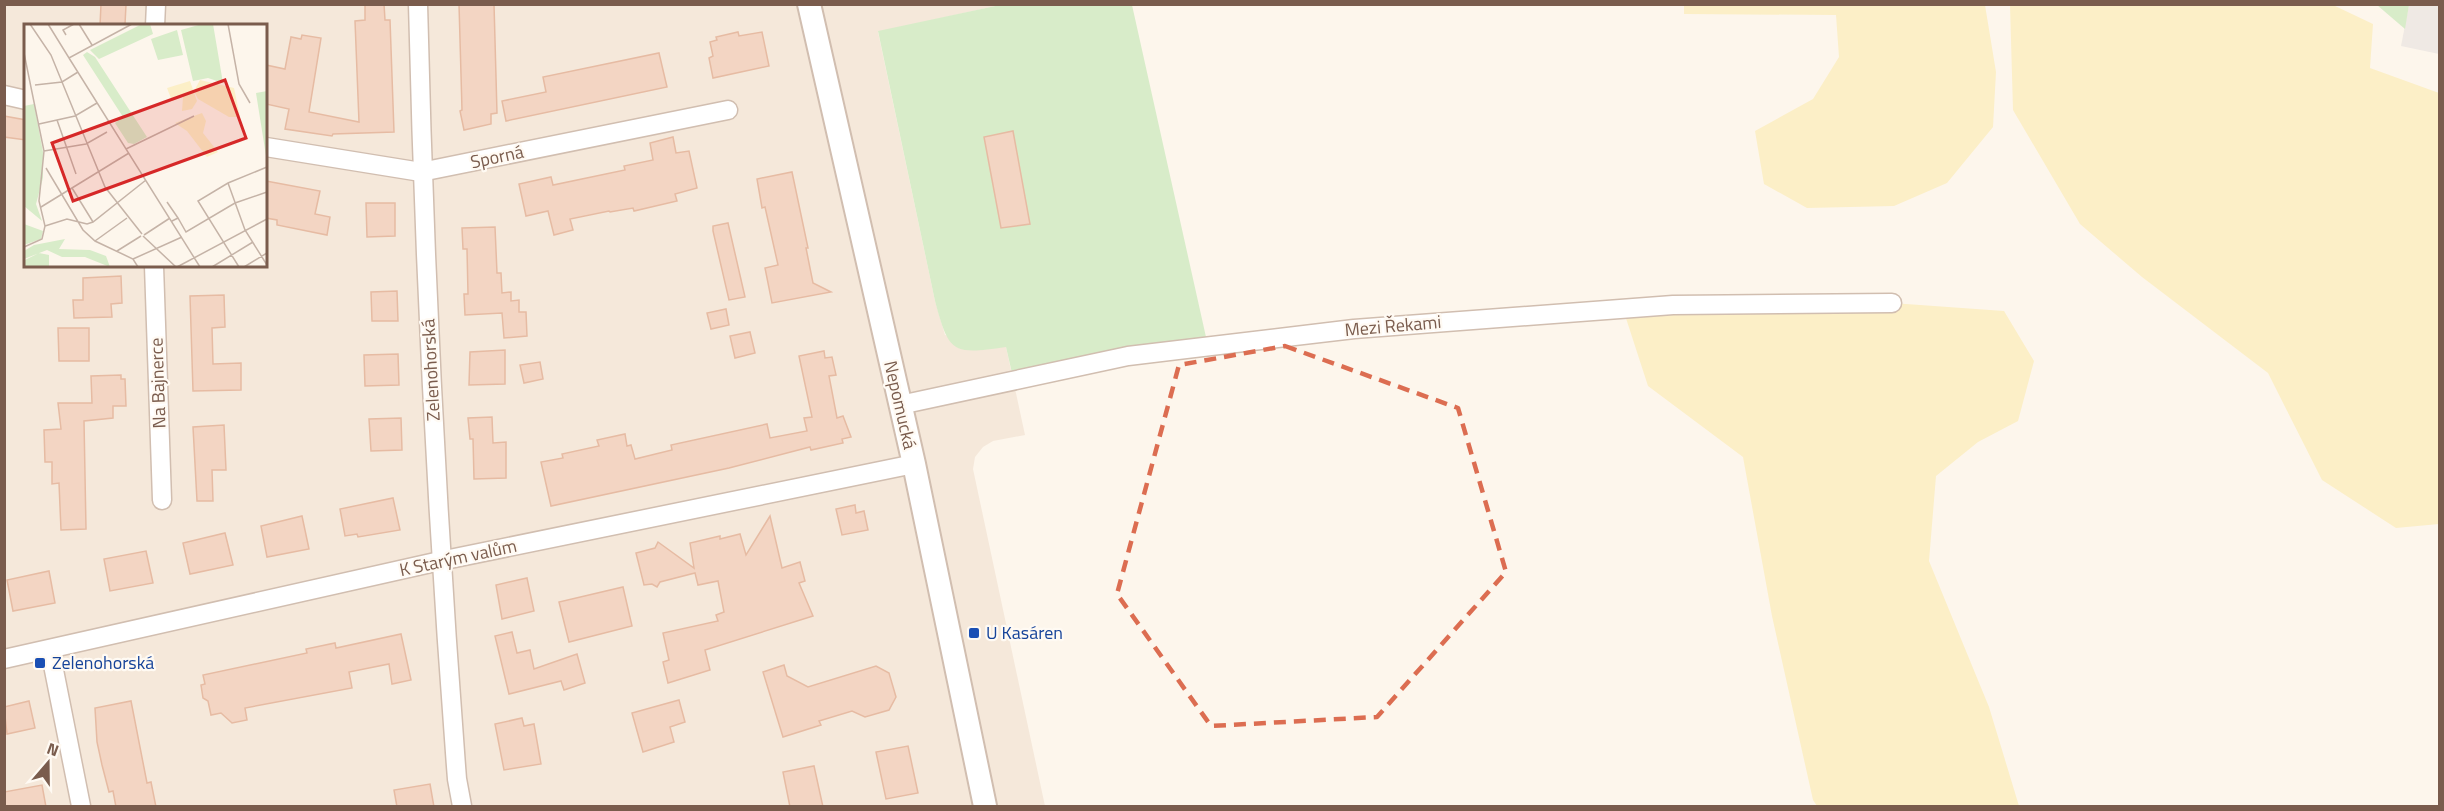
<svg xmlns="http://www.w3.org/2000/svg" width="2444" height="811" font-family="'Titillium Web',sans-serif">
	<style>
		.residential { fill: #f5e8da; fill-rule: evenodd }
		.industrial { fill: #efe9e4 }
		.green { fill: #d8ecc9 }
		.sand { fill: #fcefc7 }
		.building { fill: #f3d5c3; stroke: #e6bba3; stroke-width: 1.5 }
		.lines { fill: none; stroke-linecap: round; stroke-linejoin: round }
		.minor-casing { stroke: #d1beb0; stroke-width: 21 }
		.tertiary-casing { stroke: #d1beb0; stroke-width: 26 }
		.minor { stroke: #fff; stroke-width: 18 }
		.tertiary { stroke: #fff; stroke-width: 22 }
		.marked { fill: none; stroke: #dc6d51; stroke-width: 4.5; stroke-dasharray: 12 8; stroke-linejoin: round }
		.transit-dot { fill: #1a4fb4; stroke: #fffaf3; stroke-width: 2 }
		.labels { text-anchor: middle; stroke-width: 4.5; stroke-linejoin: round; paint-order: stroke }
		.street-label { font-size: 18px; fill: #7a5c4d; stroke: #fffaf3 }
		.transit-label { font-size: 18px; fill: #164399; stroke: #fffaf3; text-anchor: start }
		.inset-road { fill: none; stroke: #c5b3a7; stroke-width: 1.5 }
		.view { fill: #d62828; fill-opacity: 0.15; stroke: #d62828; stroke-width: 3 }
		.inset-edge { fill: none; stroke: #7a5c4d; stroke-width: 3 }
	</style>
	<rect width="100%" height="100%" fill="#fdf6ec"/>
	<path class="residential" d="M5,5h995l-122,27 57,269 10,34 61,12 19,88 -32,6 -10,6 -8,10 -2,12 72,337h-1040zM26,26h240v240h-240z"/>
	<path class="industrial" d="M2409,5h30v49l-38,-8z"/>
	<g class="green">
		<path d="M1000,5h132l76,341 -194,36 -8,-35c-54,8 -57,6 -71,-46l-57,-270z"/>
		<path d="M2377,5h32l-4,24z"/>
	</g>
	<g class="sand">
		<path d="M1684,4l301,1 11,67 -3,55 -46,56 -53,23 -87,2 -43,-24 -9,-53 58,-32 26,-42 -3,-42 -152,-1z"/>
		<path d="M2010,5h323l40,19 -3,44 69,25v431l-43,4 -74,-48 -54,-107 -126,-96 -62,-53 -67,-114z"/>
		<path d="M1892,303l112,8 30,50 -16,60 -40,21 -42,34 -7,85 60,146 30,99h-202l-4,-6 -41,-184 -29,-159 -95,-71 -25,-77z"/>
	</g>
	<g class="building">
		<path d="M101,4l25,1 -1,19 -25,2z"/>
		<path d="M365,4h19l1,16h5l4,112 -61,2 -1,2 -47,-7 4,-20 -23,-5v-39l19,4 6,-32 10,2 1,-4 19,3 -12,74 50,10 -4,-101 10,-1z"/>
		<path d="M459,4h35l3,109 -6,1v10l-27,6 -4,-19 2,-1z"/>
		<path d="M738,32l1,4 23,-4 7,34 -56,12 -4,-20 4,-2 -3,-14 7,-2 -1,-3z"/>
		<path d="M659,53l8,34 -161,34 -4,-20 44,-9 -3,-15z"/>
		<path d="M4,116l22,4v20l-22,-3z"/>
		<path d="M1013,131l17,93 -29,4 -17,-91z"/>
		<path d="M673,137l3,16 13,-2 8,37 -22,6 2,7 -43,10 -1,-3 -23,4 -1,-1 -39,8 3,11 -19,5 -6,-24 -22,5 -7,-32 32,-7 2,8 72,-15 -1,-4 29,-6 -3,-17z"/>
		<path d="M792,172l16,76h-2l7,35 18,9 -59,11 -7,-35 13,-3 -13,-58 -3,1 -5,-29z"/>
		<path d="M266,181l54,10 -5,23 15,3 -3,18 -50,-10v-5l-11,-2z"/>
		<path d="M366,203h29v33l-28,1z"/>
		<path d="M728,223l17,74 -16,3 -16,-69v-5z"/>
		<path d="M495,227l2,46h4l1,20 9,-1v9l8,-1v12h7l1,24 -23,2 -2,-25 -37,2 -1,-21h4l-1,-45h-4l-1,-21z"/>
		<path d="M121,276l1,27 -11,1 1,13 -38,1 -1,-18h10v-22z"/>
		<path d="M397,291l1,30h-26l-1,-29z"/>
		<path d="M224,295l1,32 -13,1 1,36 28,-1v27l-48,1 -3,-95z"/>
		<path d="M726,309l3,16 -18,4 -4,-16z"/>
		<path d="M58,328h31v33h-30z"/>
		<path d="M750,332l5,21 -20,5 -5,-22z"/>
		<path d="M505,350v34l-36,1 1,-33z"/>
		<path d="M824,351l1,7 7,-1 4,18 -7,1 8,42 6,-2 8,21 -9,2 1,4 -32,7 -1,-3 -81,21 -178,38 -10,-44 22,-4 -1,-4 37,-8 -2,-6 28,-6 2,12 4,-1 4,14 37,-9 -1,-5 96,-21 3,14 37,-7 -3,-13 8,-1 -13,-61z"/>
		<path d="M398,354l1,31 -34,1 -1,-31z"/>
		<path d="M540,362l3,17 -19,4 -4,-18z"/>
		<path d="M121,375v4h4l1,27h-13v12l-29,3 2,108 -25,1 -2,-47 -7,1v-22h-7l-1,-32 17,-1 -3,-26h34l-1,-27z"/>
		<path d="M492,417l1,26 13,-1v36l-32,1 -1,-40h-3l-2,-21z"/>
		<path d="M401,418l1,32 -31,1 -2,-32z"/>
		<path d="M224,425l2,45h-14l1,31h-16l-4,-74z"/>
		<path d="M393,498l7,32 -42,7 -1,-3 -12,2 -5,-27z"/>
		<path d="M855,505l1,8 8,-2 4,19 -26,5 -6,-26z"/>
		<path d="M302,516l7,33 -42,8 -6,-31z"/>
		<path d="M770,516l12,52 18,-6 5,19 -6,2 14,33 -108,34 5,20 -42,13 -5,-21 6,-2 -6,-27 55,-12 -2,-6 8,-3 -6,-31 -20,4 -3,-12 -35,9 -3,5 -5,-3 -8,1 -8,-32 19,-5 3,-6 36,26 -4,-25 30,-7v3l20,-5 6,21z"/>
		<path d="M225,533l8,32 -43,9 -7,-31z"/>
		<path d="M146,551l7,32 -43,8 -6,-32z"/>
		<path d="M49,571l6,32 -42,8 -6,-31z"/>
		<path d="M527,578l7,33 -32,8 -6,-34z"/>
		<path d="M623,587l9,39 -63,16 -10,-40z"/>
		<path d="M512,632l5,21 13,-3 4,19 43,-15 8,29 -21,7 -3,-9 -52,13 -14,-58z"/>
		<path d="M401,634l10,46 -19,4 -3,-20 -40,8 3,16 -107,20 2,12 -15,3 -11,-10 -10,2 -3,-14 -5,-3 -2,-13 4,-1 -2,-9 104,-22 -1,-4 29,-6 1,5z"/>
		<path d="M784,665l3,11 21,11 68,-21 13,7 7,24 -7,13 -24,7 -13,-6 -33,10 2,4 -38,12 -20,-65z"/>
		<path d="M679,700l6,22 -15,5 4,15 -31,10 -11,-39z"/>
		<path d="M29,701l6,27 -28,6 -3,-27z"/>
		<path d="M131,701l16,82 4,-1 5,25h-40l-3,-16 -4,1 -7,-27 -5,-23 -2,-34z"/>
		<path d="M522,718l2,8 10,-2 7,40 -37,6 -9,-46z"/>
		<path d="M908,746l10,47 -32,6 -10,-47z"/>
		<path d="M814,766l9,41h-33l-7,-35z"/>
		<path d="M430,784l4,23h-37l-3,-17z"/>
		<path d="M42,785l4,22h-42v-15z"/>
	</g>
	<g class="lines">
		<defs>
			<g id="minor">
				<path d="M418,4c6,259 19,517 39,775l5,27"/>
				<path d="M155,26l1,-22"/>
				<path d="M4,95l22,5"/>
				<path d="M266,147l155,25 307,-62"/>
				<path d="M154,266l8,234"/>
				<path d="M900,405l228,-49 226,-27 319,-24 219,-2"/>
				<path d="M50,650l31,156"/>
				<path d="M4,659l436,-98 474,-97"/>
			</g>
			<path id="tertiary" d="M809,4l105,460 71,342"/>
		</defs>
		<use href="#minor" class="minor-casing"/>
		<use href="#tertiary" class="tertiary-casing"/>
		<use href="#minor" class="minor"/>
		<use href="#tertiary" class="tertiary"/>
	</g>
	<path class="marked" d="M1285,346l173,62 48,164 -129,145 -166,9 -94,-132 62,-229z"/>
	<g class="transit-dot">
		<rect x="968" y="627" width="12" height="12" rx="3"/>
		<rect x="34" y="657" width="12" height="12" rx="3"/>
	</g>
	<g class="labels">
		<g class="street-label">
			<text transform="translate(497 157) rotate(-12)" y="6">Sporná</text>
			<text transform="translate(1393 326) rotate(-5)" y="6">Mezi Řekami</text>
			<text transform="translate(431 370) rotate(-93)" y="6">Zelenohorská</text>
			<text transform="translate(158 383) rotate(-92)" y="6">Na Bajnerce</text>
			<text transform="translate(900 405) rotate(77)" y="6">Nepomucká</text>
			<text transform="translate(458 558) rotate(-12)" y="6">K Starým valům</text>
		</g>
		<g class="transit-label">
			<text x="986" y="639">U Kasáren</text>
			<text x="52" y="669">Zelenohorská</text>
		</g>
	</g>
	<g transform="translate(24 24)">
		<rect width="243" height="243" fill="#fdf6ec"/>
		<path d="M126,0l3,10 -54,25 -9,-9 50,-25zM178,0h11l10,59 -15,-5 -15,3 -12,-51zM153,6l6,25 -25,5 -7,-21zM63,28l8,5 52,80 -13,7 -6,-1 -13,-20 8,-6 -40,-62zM243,67v71l-11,-69zM10,80l9,48v26l-7,26 6,17 -18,-15v-100zM0,200l19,7 -2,8 -17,6zM41,215l-6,10 31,1 16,6 4,11 -25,-10h-23l-15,-7 -23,9v-8l10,-6zM15,229l10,2v12h-25l1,-7z" fill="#d8ecc9"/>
		<path d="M176,56l34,8 6,29h-11l-31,-18 -4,-8zM166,57l7,20 -5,8 -10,2 1,-14 -11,4 -5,-13zM178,89l4,8 -3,12 15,19 -11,5 -20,-26 -12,-8z" fill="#fcefc7"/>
		<path class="inset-road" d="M6,0l21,31 54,132 37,47M24,0l21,34 63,-34M55,0l13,21M204,0l11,60 11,19M42,11l-3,-5 11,-6M0,29l20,98 -5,50 6,25 -3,13 -18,8M45,34l131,209M11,61l27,-3 16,-10M33,96l19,54M15,100l36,-8 22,-13M102,125l68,-33M20,127l42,-7 21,-12M22,144l37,62 12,11 38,18 5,8M204,159l17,47 22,35M48,164l21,34M143,178l11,16M17,183l88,-54M148,197l6,-3 8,14 49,-29 32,-11M21,202l22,-7 20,5 6,-2 53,-42M120,211l26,-17M119,212l33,31M71,217l32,-23M93,227l24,-15M109,235l49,-22M153,243l90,-48M188,243l41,-25M215,243l-41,-66 30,-18 39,-16M220,243l23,-14"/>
		<path class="view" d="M201,56l21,58 -173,63 -21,-58z"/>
		<rect width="243" height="243" class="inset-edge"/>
	</g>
	<rect width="2444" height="811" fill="none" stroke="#7a5c4d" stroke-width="12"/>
	<g transform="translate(48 763) rotate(20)" stroke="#fffaf3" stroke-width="4.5" paint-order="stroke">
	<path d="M0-4.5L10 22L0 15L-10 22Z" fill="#7a5c4d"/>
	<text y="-9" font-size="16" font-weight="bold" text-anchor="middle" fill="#7a5c4d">N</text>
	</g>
</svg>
